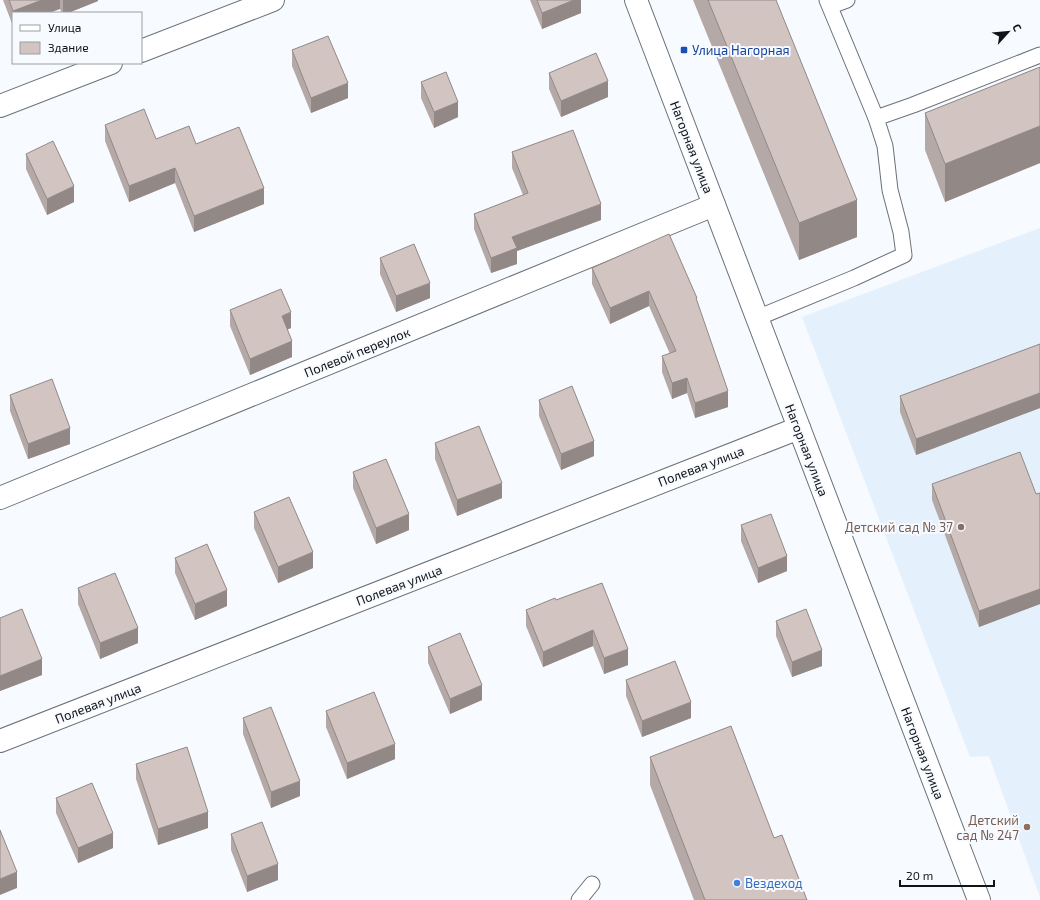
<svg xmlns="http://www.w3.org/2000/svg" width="1040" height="900" font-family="'Exo 2',sans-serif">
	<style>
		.built { fill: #e4f0fc }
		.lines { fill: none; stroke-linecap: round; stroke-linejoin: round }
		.service-casing { stroke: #6a727a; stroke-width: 17 }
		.minor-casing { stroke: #6a727a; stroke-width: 24 }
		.tertiary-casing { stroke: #6a727a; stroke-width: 24 }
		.service { stroke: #fff; stroke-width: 15 }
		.minor { stroke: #fff; stroke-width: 22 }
		.tertiary { stroke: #fff; stroke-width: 22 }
		.wall { fill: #b4a9a6 }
		.shaded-wall { fill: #928987 }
		.building { fill: #d1c4c1; stroke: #928987 }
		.transit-dot { fill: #1a4fb4; stroke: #f7fafe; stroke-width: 1.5 }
		.education-dot { fill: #8d6e63; stroke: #f7fafe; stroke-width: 1.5 }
		.shop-dot { fill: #3f7fe0; stroke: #f7fafe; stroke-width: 1.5 }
		.labels { text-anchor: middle; stroke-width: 4; stroke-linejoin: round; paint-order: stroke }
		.transit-label { font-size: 13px; fill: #164399; stroke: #f7fafe; text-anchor: start }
		.street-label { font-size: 13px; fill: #111417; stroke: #f7fafe }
		.education-label { font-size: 13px; fill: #785e54; stroke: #f7fafe; text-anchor: end }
		.shop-label { font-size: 13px; fill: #366cbe; stroke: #f7fafe; text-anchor: start }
	</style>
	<rect width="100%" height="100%" fill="#f7fafe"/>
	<path class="built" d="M1040,228v669l-51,-141 -19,1 -168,-440z"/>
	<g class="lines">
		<defs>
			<g id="service">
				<path d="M827,0l49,118"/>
				<path d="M831,6l16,-6"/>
				<path d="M757,318l97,-40 50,-23 -3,-23 -11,-42 -5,-44 -9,-28 37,-13 127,-50"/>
				<path d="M579,900l13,-16"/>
			</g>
			<g id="minor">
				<path d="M636,0l343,900"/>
				<path d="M0,498l714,-293"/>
				<path d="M0,741l799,-313"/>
			</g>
			<g id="tertiary">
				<path d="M141,51l132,-51"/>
				<path d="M0,106l111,-43"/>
			</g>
		</defs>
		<use href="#service" class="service-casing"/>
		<use href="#minor" class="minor-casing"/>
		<use href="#tertiary" class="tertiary-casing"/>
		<use href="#service" class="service"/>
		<use href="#minor" class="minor"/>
		<use href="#tertiary" class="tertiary"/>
	</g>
	<g class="wall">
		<path d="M3,0h95v1l-30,12h-6l-2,-4 -47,4v13z"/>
		<path d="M530,0h51v13l-39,16z"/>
		<path d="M693,0h83l81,237 -58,23z"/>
		<path d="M292,50l56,48 -37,15 -19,-47z"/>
		<path d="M1040,67v96l-95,39 -20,-52v-37z"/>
		<path d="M549,73l59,24 -47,20 -12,-28z"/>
		<path d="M421,82l37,35 -24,11 -13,-30z"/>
		<path d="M105,125l51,14 40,5 68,60 -70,28 -19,-49 -46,19 -24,-61z"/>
		<path d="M512,152l89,68 -84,31v13l-26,9 -17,-44v-15l49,-19 -11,-27z"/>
		<path d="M26,154l48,48 -27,13 -21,-46z"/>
		<path d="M380,258l50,40 -34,14 -16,-38z"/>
		<path d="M592,268l105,34 31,105 -33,11 -8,-25 -15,6 -10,-27v-16l8,-2 -21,-48 -39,18 -18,-40z"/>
		<path d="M230,310l61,18 -4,1 5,28 -42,18 -20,-49z"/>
		<path d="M1040,344v64l-124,47 -16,-43v-16z"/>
		<path d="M10,395l60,49 -42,15 -18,-48z"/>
		<path d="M539,400l55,56 -33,14 -22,-54z"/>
		<path d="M435,443l67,55 -45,18 -22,-57z"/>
		<path d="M353,472l56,58 -33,14 -23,-56z"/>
		<path d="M932,484l104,10 4,-1v111l-61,23 -47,-127z"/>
		<path d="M254,512l59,56 -35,15 -24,-55z"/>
		<path d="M741,525l46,46 -29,12 -17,-42z"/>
		<path d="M175,558l52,48 -32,14 -20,-47z"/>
		<path d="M602,583l26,82 -24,9 -11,-28 -50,21 -17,-41v-16l30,-10z"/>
		<path d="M78,588l60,55 -38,16 -22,-55z"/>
		<path d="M0,618l42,57 -42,16z"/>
		<path d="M776,621l46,45 -30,11 -16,-41z"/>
		<path d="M428,647l54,53 -32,14 -22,-51z"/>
		<path d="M626,680l65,38 -49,19 -16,-41z"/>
		<path d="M326,711l69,48 -48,20 -21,-52z"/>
		<path d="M243,718l57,78 -29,12 -28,-74z"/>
		<path d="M650,757l124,81 33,62h-113l-44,-115z"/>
		<path d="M136,764l72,64 -50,17 -22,-66z"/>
		<path d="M56,798l57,50 -35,15 -22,-50z"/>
		<path d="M231,834l47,46 -31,12 -16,-42z"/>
	</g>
	<g class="shaded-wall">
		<path d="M42,0h18v9l-11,4h-36v13v-15z"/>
		<path d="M63,0h35v1l-30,12h-5z"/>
		<path d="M574,0h7v13l-39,16v-16z"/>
		<path d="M608,81v16l-47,20v-16z"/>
		<path d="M348,83v15l-37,15v-15z"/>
		<path d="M458,102v15l-24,11v-16z"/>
		<path d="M1040,126v37l-95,39v-38z"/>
		<path d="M175,168v15l-46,19v-16z"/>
		<path d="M74,186v16l-27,13v-16z"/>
		<path d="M264,188v16l-70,28v-16z"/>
		<path d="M857,200v37l-58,23v-37z"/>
		<path d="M601,204v16l-84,31v13l-26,9v-15l21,-21z"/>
		<path d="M430,283v15l-34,14v-16z"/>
		<path d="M649,291v15l-39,18v-16z"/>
		<path d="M291,312v16l-9,4v-16z"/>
		<path d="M292,341v16l-42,18v-16z"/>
		<path d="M687,378v15l-15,6v-16z"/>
		<path d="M728,391v16l-33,11v-15z"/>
		<path d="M1040,393v15l-124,47v-16z"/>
		<path d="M70,428v16l-42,15v-15z"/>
		<path d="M594,441v15l-33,14v-16z"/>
		<path d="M502,483v15l-45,18v-16z"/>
		<path d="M409,514v16l-33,14v-16z"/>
		<path d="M313,552v16l-35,15v-16z"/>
		<path d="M787,556v15l-29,12v-15z"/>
		<path d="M1040,589v15l-61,23v-16z"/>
		<path d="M227,590v16l-32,14v-16z"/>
		<path d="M138,628v15l-38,16v-16z"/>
		<path d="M593,630v16l-50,21v-15z"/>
		<path d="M628,649v16l-24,9v-16z"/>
		<path d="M822,650v16l-30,11v-15z"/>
		<path d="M42,659v16l-42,16v-15z"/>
		<path d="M482,685v15l-32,14v-15z"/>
		<path d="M691,702v16l-49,19v-16z"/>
		<path d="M395,744v15l-48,20v-16z"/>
		<path d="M300,781v15l-29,12v-16z"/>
		<path d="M208,812v16l-50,17v-16z"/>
		<path d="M113,833v15l-35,15v-15z"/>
		<path d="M278,864v16l-31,12v-16z"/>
		<path d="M17,872v16l-17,7v-16z"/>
	</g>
	<g class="building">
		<path d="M9,0h33l-29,11z"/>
		<path d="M537,0h37l-32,13z"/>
		<path d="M708,0h68l81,200 -58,23z"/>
		<path d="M328,36l20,47 -37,15 -19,-48z"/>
		<path d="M596,53l12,28 -47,20 -12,-28z"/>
		<path d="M1040,67v59l-95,38 -20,-51z"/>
		<path d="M446,72l12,30 -24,10 -13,-30z"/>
		<path d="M144,109l12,30 33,-13 7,18 43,-17 25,61 -70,28 -19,-48 -46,18 -24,-61z"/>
		<path d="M573,130l28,74 -89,33 5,11 -26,10 -17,-44 54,-21 -16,-41z"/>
		<path d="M53,141l21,45 -27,13 -21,-45z"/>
		<path d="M669,234l28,64h-1l32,93 -33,12 -8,-25 -15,5 -10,-27 14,-5 -27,-60 -39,17 -18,-40z"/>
		<path d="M414,244l16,39 -34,13 -16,-38z"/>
		<path d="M281,289l10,23 -9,4 10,25 -42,18 -20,-49z"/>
		<path d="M1040,344v49l-124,46 -16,-43z"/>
		<path d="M52,379l18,49 -42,16 -18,-49z"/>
		<path d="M572,386l22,55 -33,13 -22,-54z"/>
		<path d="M479,426l23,57 -45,17 -22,-57z"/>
		<path d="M1020,452l16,42 4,-1v96l-61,22 -47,-127z"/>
		<path d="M386,459l23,55 -33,14 -23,-56z"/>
		<path d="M289,497l24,55 -35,15 -24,-55z"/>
		<path d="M771,514l16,42 -29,12 -17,-43z"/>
		<path d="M207,544l20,46 -32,14 -20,-46z"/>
		<path d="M115,573l23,55 -38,15 -22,-55z"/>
		<path d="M602,583l26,66 -24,9 -11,-28 -50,22 -17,-42 29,-12 1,2z"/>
		<path d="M22,609l20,50 -42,17v-58z"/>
		<path d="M806,609l16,41 -30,12 -16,-41z"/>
		<path d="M460,633l22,52 -32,14 -22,-52z"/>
		<path d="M675,661l16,41 -49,19 -16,-41z"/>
		<path d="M374,692l21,52 -48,19 -21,-52z"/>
		<path d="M271,707l29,74 -29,11 -28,-74z"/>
		<path d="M731,726l43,112 8,-3 25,65h-102l-55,-143z"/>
		<path d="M187,747l21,65 -50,17 -22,-65z"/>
		<path d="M92,783l21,50 -35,15 -22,-50z"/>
		<path d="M262,822l16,42 -31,12 -16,-42z"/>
		<path d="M0,830l17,42 -17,7z"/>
	</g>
	<rect class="transit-dot" x="680" y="46" width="8" height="8" rx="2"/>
	<g class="education-dot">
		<circle cx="961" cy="527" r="4"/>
		<circle cx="1027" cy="827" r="4"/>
	</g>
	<circle class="shop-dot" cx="737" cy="883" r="4"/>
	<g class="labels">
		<g class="transit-label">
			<text x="692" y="55">Улица Нагорная</text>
		</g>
		<g class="street-label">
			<text transform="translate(692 147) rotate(69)" y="5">Нагорная улица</text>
			<text transform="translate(357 352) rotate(-22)" y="5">Полевой переулок</text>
			<text transform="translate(807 450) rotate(69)" y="5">Нагорная улица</text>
			<text transform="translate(701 466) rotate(-21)" y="5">Полевая улица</text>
			<text transform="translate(399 585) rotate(-21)" y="5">Полевая улица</text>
			<text transform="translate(98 703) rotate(-21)" y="5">Полевая улица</text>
			<text transform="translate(923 753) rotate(69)" y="5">Нагорная улица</text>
		</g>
		<g class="education-label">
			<text x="953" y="532">Детский сад № 37</text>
			<text x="1019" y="825">Детский<tspan x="1019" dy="15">сад № 247</tspan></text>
		</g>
		<g class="shop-label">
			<text x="745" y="888">Вездеход</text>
		</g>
	</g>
	<rect x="12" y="12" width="130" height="52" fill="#f7fafe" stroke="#9b9ea2"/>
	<rect x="20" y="25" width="20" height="6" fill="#ffffff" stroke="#9b9ea2"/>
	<text x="48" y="32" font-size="12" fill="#111417">Улица</text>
	<rect x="20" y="42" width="20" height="12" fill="#d1c4c1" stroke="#9b9ea2"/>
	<text x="48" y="52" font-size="12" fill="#111417">Здание</text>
	<g transform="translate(1008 32) rotate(63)" stroke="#f7fafe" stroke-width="3" paint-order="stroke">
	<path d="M0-3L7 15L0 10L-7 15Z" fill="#111417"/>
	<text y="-6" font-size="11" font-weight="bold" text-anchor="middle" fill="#111417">С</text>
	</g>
	<path d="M900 880v6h94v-6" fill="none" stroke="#111417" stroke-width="2"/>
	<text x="906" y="880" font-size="12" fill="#111417" stroke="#f7fafe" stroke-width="3" paint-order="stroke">20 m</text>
</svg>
